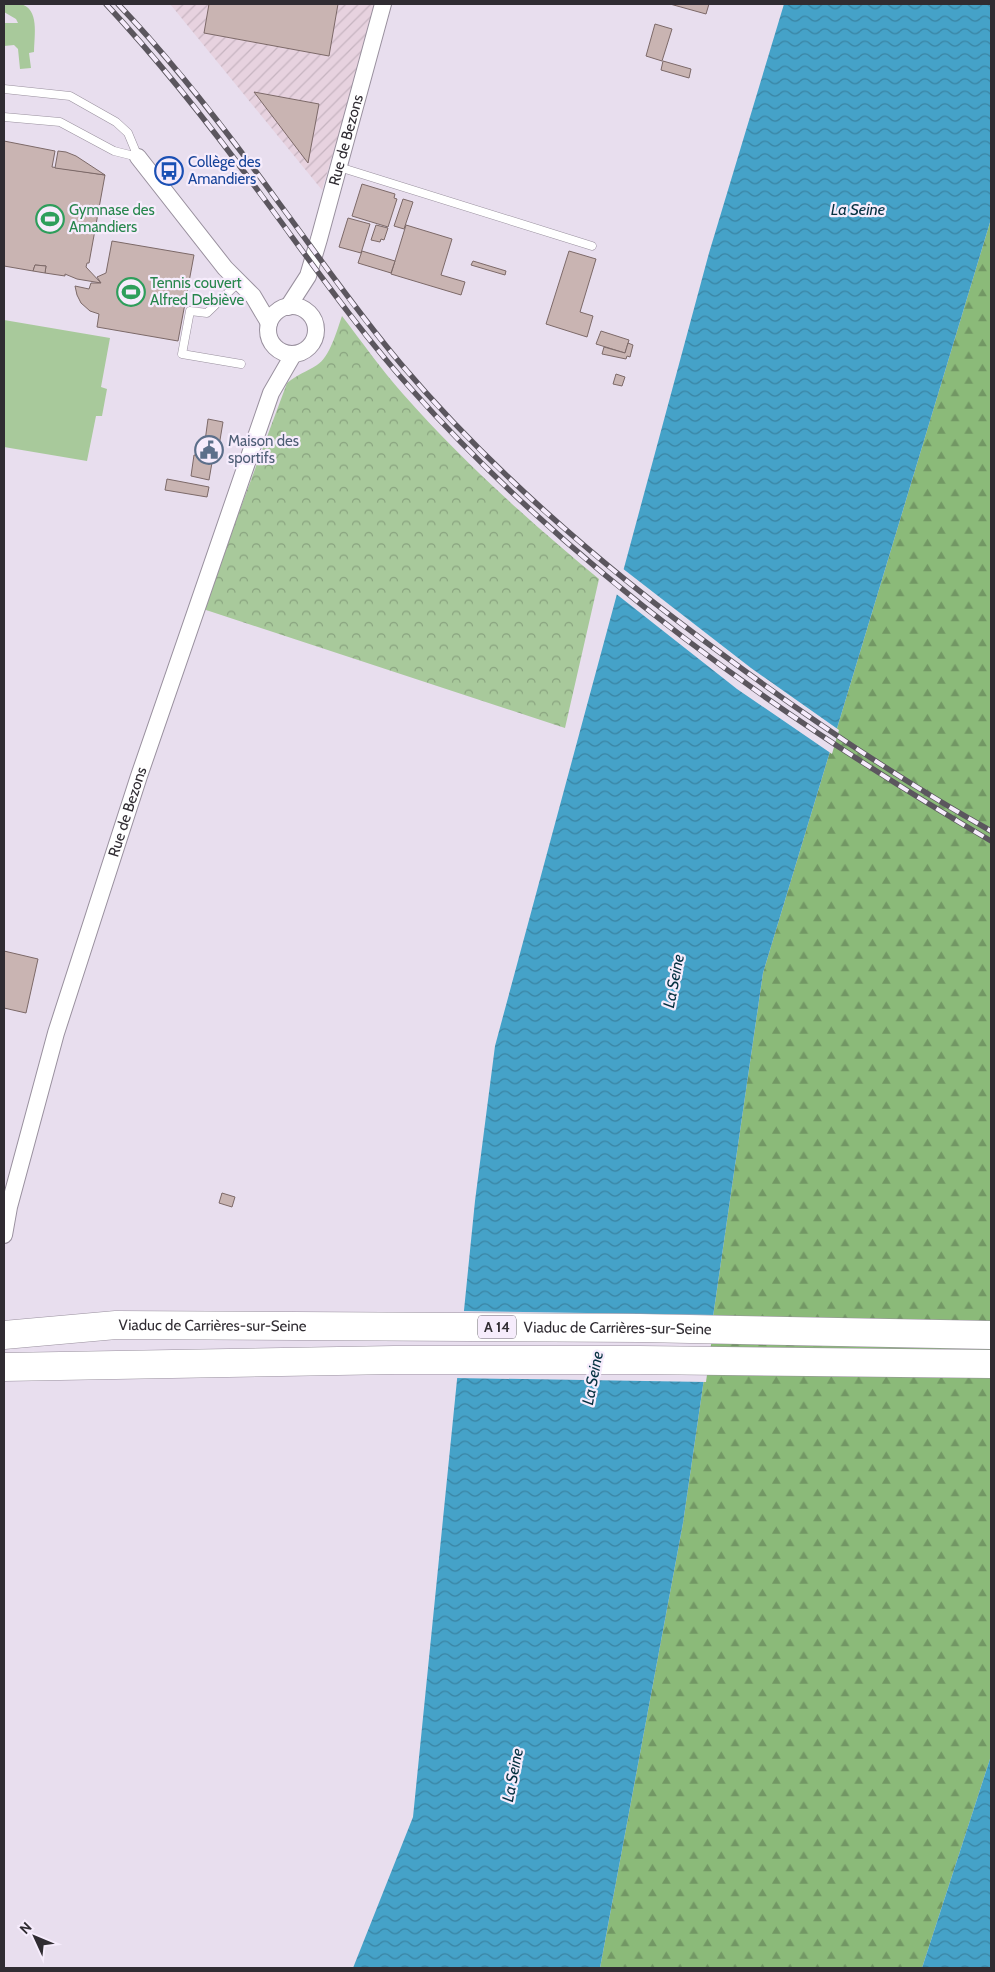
<svg xmlns="http://www.w3.org/2000/svg" width="995" height="1972" font-family="Cabin,sans-serif">
	<style>
		.industrial { fill: url(#industrial-furrows) }
		.green { fill: #a8c99b }
		.forest { fill: url(#forest-firs) }
		.park { fill: url(#park-crowns) }
		.water { fill: url(#water-waves) }
		.pier { fill: #e8deee }
		.building { fill: #c9b4b2; stroke: #7c6968 }
		.lines { fill: none; stroke-linecap: round; stroke-linejoin: round }
		.lane-casing { stroke: #99909e; stroke-width: 9 }
		.street-casing { stroke: #99909e; stroke-width: 18 }
		.highway-casing { stroke: #99909e; stroke-width: 29 }
		.lane { stroke: #fff; stroke-width: 8 }
		.street { stroke: #fff; stroke-width: 16 }
		.highway { stroke: #fff; stroke-width: 28 }
		.rail-casing { stroke: #5b565e; stroke-width: 5.5 }
		.rail { stroke: #f6ecfc; stroke-width: 4; stroke-dasharray: 11; stroke-linecap: butt }
		.labels { text-anchor: middle; stroke-width: 4.5; stroke-linejoin: round; paint-order: stroke }
		.shield { fill: #f6ecfc; stroke: #6b666f; stroke-width: 1 }
		.shield-label { font-size: 14px; font-weight: bold; fill: #302c32 }
		.street-label { font-size: 15px; fill: #302c32; stroke: #f6ecfc }
		.transit-label { font-size: 15px; fill: #164399; stroke: #f6ecfc; text-anchor: start }
		.leisure-label { font-size: 15px; fill: #27864d; stroke: #f6ecfc; text-anchor: start }
		.service-label { font-size: 15px; fill: #4e5e75; stroke: #f6ecfc; text-anchor: start }
		.water-label { font-size: 16px; font-style: italic; fill: #053141; stroke: #f6ecfc }
	</style>
	<defs>
		<pattern id="industrial-furrows" width="10" height="10" patternUnits="userSpaceOnUse" patternTransform="scale(1.25)"><rect width="10" height="10" fill="#e7d2df"/><path d="M-1 1l2-2M0 10L10 0M9 11l2-2" fill="none" stroke="#c6b4c0"/></pattern>
		<pattern id="forest-firs" width="22" height="20" patternUnits="userSpaceOnUse" patternTransform="scale(1.25)"><rect width="22" height="20" fill="#8bba79"/><path d="M5 1l3.5 6h-7zM16 11l3.5 6h-7z" fill="#729764"/></pattern>
		<pattern id="park-crowns" width="20" height="18" patternUnits="userSpaceOnUse" patternTransform="scale(1.25)"><rect width="20" height="18" fill="#a8c99b"/><path d="M2 6a3 3 0 1 1 6 0M12 15a3 3 0 1 1 6 0" fill="none" stroke="#89a37f"/></pattern>
		<pattern id="water-waves" width="16" height="10" patternUnits="userSpaceOnUse" patternTransform="scale(1.25)"><rect width="16" height="10" fill="#45a2c8"/><path d="M0 5q4-4 8 0t8 0" fill="none" stroke="#3a84a3"/></pattern>
	</defs>
	<rect width="100%" height="100%" fill="#e8deee"/>
	<path class="industrial" d="M170,4h205l-9,41 -44,145z"/>
	<g class="green">
		<path d="M4,4c5,0 11,-1 16,0 20,4 14,32 14,48l-5,1 2,15 -11,1 -2,-20 -4,-4 -10,1v-23h14l-2,-4 -12,-7z"/>
		<path d="M4,320l106,18 -9,49 6,2 -5,27h-6l-9,45 -83,-14z"/>
	</g>
	<path class="forest" d="M991,219v1537l-69,212h-322l83,-445 80,-550z"/>
	<path class="park" d="M342,316c20,26 39,53 61,78 59,67 127,128 196,185l-34,149 -362,-119 84,-226c11,-9 19,-11 30,-18 13,-8 20,-35 25,-49z"/>
	<g class="water">
		<path d="M784,4h207v215l-228,754 -80,550 -83,445h-247l60,-151 62,-616 20,-155 214,-793z"/>
		<path d="M991,1756v212h-69z"/>
	</g>
	<g class="pier">
		<path d="M622,568l129,100 88,62 -7,24 -95,-65 -122,-96z"/>
		<path d="M462,1311l253,4 -9,67 -251,-4z"/>
	</g>
	<g class="building">
		<path d="M209,4h129l-9,52 -125,-23z"/>
		<path d="M670,4h39l-3,10z"/>
		<path d="M655,24l17,5 -10,32 -16,-5z"/>
		<path d="M663,61l28,8 -2,9 -28,-8z"/>
		<path d="M254,92l65,12 -11,59z"/>
		<path d="M4,141l51,10 -3,16 53,8 -16,88h-2l-1,4 15,16 -24,-4 -12,-5v2l-20,-3 1,-7 -11,-1 -2,6 -29,-5z"/>
		<path d="M58,151l8,1 10,4 29,19 -50,-7z"/>
		<path d="M362,184l33,10 -1,4 3,1 -9,28 -36,-11z"/>
		<path d="M403,199l10,3 -9,27 -10,-3z"/>
		<path d="M348,218l22,6 -9,29 -22,-6z"/>
		<path d="M376,225l12,3 -4,12 -3,-1 -1,3 -9,-2z"/>
		<path d="M406,225l46,14 -11,36 24,7 -4,13 -70,-21z"/>
		<path d="M112,241l82,14 -16,86 -81,-14 2,-13 -9,-3 -9,-8 -4,-8 -2,-9 14,3 2,-6h10l-4,-6 9,-4z"/>
		<path d="M362,251l33,10 -4,12 -33,-10z"/>
		<path d="M569,251l27,8 -16,53 13,4 -6,21 -41,-13z"/>
		<path d="M473,261l33,10 -1,4 -34,-10z"/>
		<path d="M35,265l11,1 -1,7 -12,-2z"/>
		<path d="M601,331l28,9 -4,13 -29,-9z"/>
		<path d="M628,343l5,2 -3,12 -3,-1 -1,3 -24,-5 2,-7 21,6z"/>
		<path d="M616,374l9,3 -3,9 -9,-2z"/>
		<path d="M208,419l15,3 -4,24 -4,-1 -6,35 -18,-4 3,-21 9,1z"/>
		<path d="M167,479l42,8 -2,10 -42,-7z"/>
		<path d="M4,951l34,8 -12,54 -22,-5z"/>
		<path d="M222,1193l13,4 -3,10 -13,-4z"/>
	</g>
	<g class="lines">
		<defs>
			<g id="lane">
				<path d="M4,89l66,7 46,26 12,11 10,24 -24,-6 -54,-29 -56,-5"/>
				<path d="M339,167l253,79"/>
				<path d="M238,283l-31,30 -17,-2 -8,43 59,10"/>
			</g>
			<g id="street">
				<path d="M138,157l87,111 28,28 16,27"/>
				<circle cx="292" cy="330" r="24"/>
				<path id="s1" d="M288,307l20,-31 11,-37 64,-235"/>
				<path id="s2" d="M4,1235l5,-28 47,-174 83,-257 132,-383 22,-38"/>
			</g>
			<g id="highway">
				<path id="s3" d="M4,1335l112,-10 524,3 351,7"/>
				<path d="M4,1367l390,-7h246l351,4"/>
			</g>
		</defs>
		<use href="#lane" class="lane-casing"/>
		<use href="#street" class="street-casing"/>
		<use href="#highway" class="highway-casing"/>
		<use href="#lane" class="lane"/>
		<use href="#street" class="street"/>
		<use href="#highway" class="highway"/>
		<defs>
			<g id="rail">
				<path d="M106,4c56,60 107,125 156,192 49,66 96,134 151,195 163,182 368,327 578,450"/>
				<path d="M118,4c59,62 111,130 161,199 40,54 78,109 122,161 94,111 207,207 325,293 85,63 173,122 265,174"/>
			</g>
		</defs>
		<use href="#rail" class="rail-casing"/>
		<use href="#rail" class="rail"/>
	</g>
	<defs>
		<symbol id="bus-ring" viewBox="-11 -11 22 22"><circle r="9.5" fill="#f6ecfc" stroke="#1a4fb4" stroke-width="1.5"/><path d="M-5-6H5V4H4V6H2V4H-2V6H-4V4H-5ZM-3.5-4V0h7V-4ZM-3.5 1.2v1.5H-2V1.2ZM2 1.2v1.5H3.5V1.2Z" fill="#1a4fb4"/></symbol>
		<symbol id="stadium-ring" viewBox="-11 -11 22 22"><circle r="9.5" fill="#f6ecfc" stroke="#2e9e5b" stroke-width="1.5"/><path d="M0-5a6.5 5 0 1 0 0 10a6.5 5 0 1 0 0-10ZM-3.5-1.8h7v3.6h-7Z" fill="#2e9e5b"/></symbol>
		<symbol id="civic-ring" viewBox="-11 -11 22 22"><circle r="9.5" fill="#f6ecfc" stroke="#5c6f8a" stroke-width="1.5"/><path d="M-.6-6.5H3V-4.5H.6V-3L4-1V1h2V6H-6V1h2V-1L-.6-3ZM-1.2 2.5V6h2.4V2.5Z" fill="#5c6f8a"/></symbol>
	</defs>
	<g fill-rule="evenodd">
		<use href="#bus-ring" x="153" y="155" width="32" height="32"/>
		<use href="#stadium-ring" x="34" y="203" width="32" height="32"/>
		<use href="#stadium-ring" x="115" y="276" width="32" height="32"/>
		<use href="#civic-ring" x="193" y="434" width="32" height="32"/>
	</g>
	<g class="labels">
		<rect class="shield" x="478" y="1315.5" width="38" height="23" rx="4"/>
		<g class="shield-label">
			<text x="497" y="1332">A 14</text>
		</g>
		<g class="street-label">
			<text dy="5" stroke="none"><textPath href="#s1" startOffset="178">Rue de Bezons</textPath></text>
			<text dy="5" stroke="none"><textPath href="#s2" startOffset="441">Rue de Bezons</textPath></text>
			<text dy="5" stroke="none"><textPath href="#s3" startOffset="209">Viaduc de Carrières-sur-Seine</textPath></text>
			<text dy="5" stroke="none"><textPath href="#s3" startOffset="614">Viaduc de Carrières-sur-Seine</textPath></text>
		</g>
		<g class="transit-label">
			<text x="188" y="167">Collège des<tspan x="188" dy="17">Amandiers</tspan></text>
		</g>
		<g class="leisure-label">
			<text x="69" y="215">Gymnase des<tspan x="69" dy="17">Amandiers</tspan></text>
			<text x="150" y="288">Tennis couvert<tspan x="150" dy="17">Alfred Debiève</tspan></text>
		</g>
		<g class="service-label">
			<text x="228" y="446">Maison des<tspan x="228" dy="17">sportifs</tspan></text>
		</g>
		<g class="water-label">
			<text x="858" y="215">La Seine</text>
			<text transform="translate(673 981) rotate(-79)" y="6">La Seine</text>
			<text transform="translate(592 1378) rotate(-79)" y="6">La Seine</text>
			<text transform="translate(512 1775) rotate(-79)" y="6">La Seine</text>
		</g>
	</g>
	<rect width="995" height="1972" fill="none" stroke="#302c32" stroke-width="10"/>
	<g transform="translate(35 1937) rotate(314)" stroke="#f6ecfc" stroke-width="4" paint-order="stroke">
	<path d="M0-4L9 19L0 12L-9 19Z" fill="#302c32"/>
	<text y="-8" font-size="14" font-weight="bold" text-anchor="middle" fill="#302c32">N</text>
	</g>
</svg>
